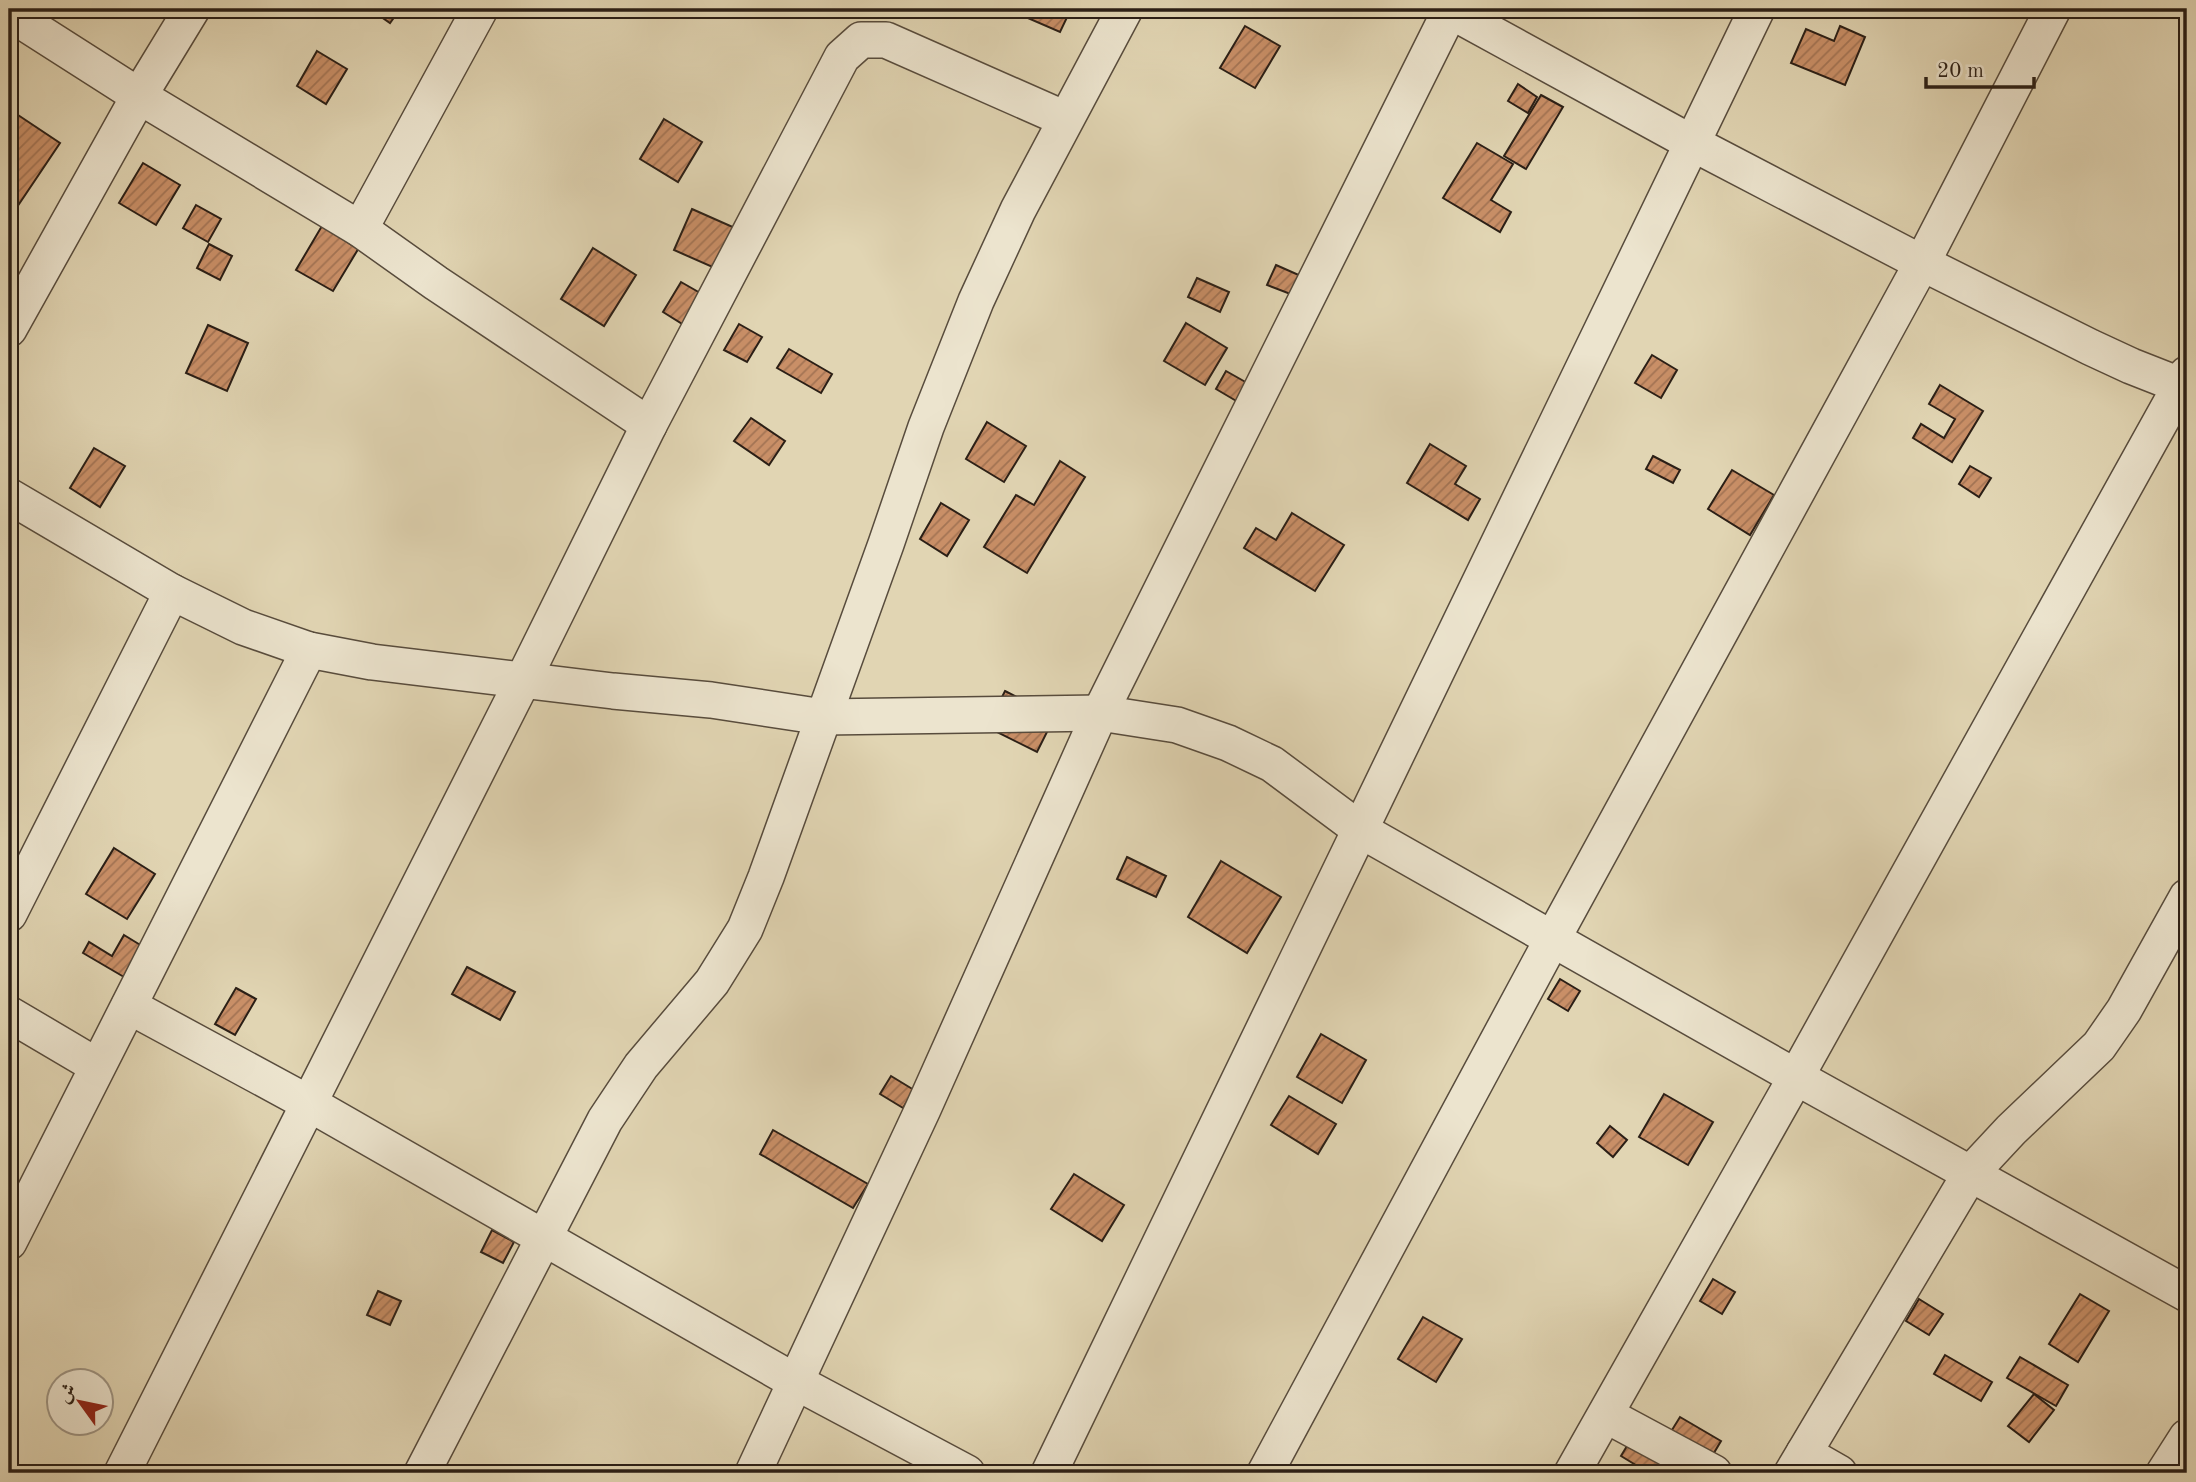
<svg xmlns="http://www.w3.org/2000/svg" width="2196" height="1482" font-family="'Old Standard TT',Amiri,serif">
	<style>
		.building { fill: url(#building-hatch); stroke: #2b1f16; stroke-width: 2 }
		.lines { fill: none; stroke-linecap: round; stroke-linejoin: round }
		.street-casing { stroke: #584c3d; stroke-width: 38 }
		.street { stroke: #ece4ce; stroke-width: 35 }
	</style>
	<defs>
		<pattern id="building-hatch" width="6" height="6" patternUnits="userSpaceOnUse" patternTransform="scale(1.75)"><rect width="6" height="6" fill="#c98f67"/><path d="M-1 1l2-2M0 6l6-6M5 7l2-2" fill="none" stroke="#a37454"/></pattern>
	</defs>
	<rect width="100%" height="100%" fill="#e1d5b3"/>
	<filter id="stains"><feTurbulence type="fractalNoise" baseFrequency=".00286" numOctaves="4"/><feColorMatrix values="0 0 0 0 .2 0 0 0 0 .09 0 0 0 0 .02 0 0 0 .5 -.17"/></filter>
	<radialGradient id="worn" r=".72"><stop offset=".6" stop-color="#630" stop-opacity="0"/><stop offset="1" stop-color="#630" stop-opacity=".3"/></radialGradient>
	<g class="building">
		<path d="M370,9h30l-10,14z"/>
		<path d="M1007,9h64l-11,23z"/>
		<path d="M1245,26l35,20 -25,42 -35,-20z"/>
		<path d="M1840,26l25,11 -20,48 -54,-22 15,-34 28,12z"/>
		<path d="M317,51l30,18 -21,35 -29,-18z"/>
		<path d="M1518,84l19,13 -9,16 -20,-12z"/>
		<path d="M1541,95l22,12 -37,62 -22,-13z"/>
		<path d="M9,109l51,34 -51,76z"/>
		<path d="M664,119l38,23 -24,40 -38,-23z"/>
		<path d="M1477,143l36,21 -22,36 20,12 -11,20 -57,-34z"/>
		<path d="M143,163l37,22 -24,40 -37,-22z"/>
		<path d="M196,205l25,14 -13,23 -25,-14z"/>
		<path d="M692,209l43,19 -18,41 -43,-19z"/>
		<path d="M329,214l37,22 -33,55 -37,-21z"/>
		<path d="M209,244l23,12 -12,24 -23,-12z"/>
		<path d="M593,248l43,27 -32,51 -43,-27z"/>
		<path d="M1276,265l25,11 -8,19 -26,-10z"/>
		<path d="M1197,278l32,14 -9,20 -32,-15z"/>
		<path d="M681,282l21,12 -18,31 -21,-13z"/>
		<path d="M1186,323l41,25 -22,37 -41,-24z"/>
		<path d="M739,324l23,13 -15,25 -23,-12z"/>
		<path d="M208,325l40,18 -21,48 -41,-18z"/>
		<path d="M789,349l43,25 -11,19 -44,-25z"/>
		<path d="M1652,355l25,15 -16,28 -26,-15z"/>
		<path d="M1226,371l23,13 -11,18 -22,-13z"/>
		<path d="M1940,385l43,26 -31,51 -39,-24 8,-14 23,14 11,-19 -26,-15z"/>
		<path d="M751,418l34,23 -16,24 -35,-24z"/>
		<path d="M987,422l39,24 -22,36 -38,-23z"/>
		<path d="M1430,444l36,22 -11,18 25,15 -12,21 -61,-37z"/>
		<path d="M94,448l31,18 -25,41 -30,-19z"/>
		<path d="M1653,456l27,14 -7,13 -27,-14z"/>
		<path d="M1060,461l25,16 -58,96 -43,-26 32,-52 18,10z"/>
		<path d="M1970,466l21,12 -12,19 -20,-13z"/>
		<path d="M1732,470l42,25 -24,40 -42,-26z"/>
		<path d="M941,503l28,17 -22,36 -27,-17z"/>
		<path d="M1292,513l52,32 -29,46 -71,-43 12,-20 20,12z"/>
		<path d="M1005,691l50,25 -18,36 -50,-25z"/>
		<path d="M114,848l41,26 -28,45 -41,-25z"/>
		<path d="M1127,857l39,19 -10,21 -39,-18z"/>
		<path d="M1221,861l60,36 -34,56 -59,-36z"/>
		<path d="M124,935l18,11 -18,31 -41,-24 6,-11 23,14z"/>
		<path d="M467,967l48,25 -15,28 -48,-26z"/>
		<path d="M1560,979l20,12 -12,20 -20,-12z"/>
		<path d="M236,988l20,11 -21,36 -20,-11z"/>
		<path d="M1321,1034l45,26 -24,43 -45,-26z"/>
		<path d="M891,1076l23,14 -11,18 -23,-14z"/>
		<path d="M1664,1094l49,28 -25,43 -49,-28z"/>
		<path d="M1289,1096l47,28 -18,30 -47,-29z"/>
		<path d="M1610,1126l17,14 -14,17 -16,-14z"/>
		<path d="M773,1130l95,54 -15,24 -93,-54z"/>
		<path d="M1074,1174l50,31 -22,36 -51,-32z"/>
		<path d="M492,1230l22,12 -11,21 -22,-11z"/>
		<path d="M1713,1279l22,13 -13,22 -22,-13z"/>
		<path d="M378,1291l23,10 -11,24 -23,-10z"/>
		<path d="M2080,1294l29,17 -31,51 -29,-18z"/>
		<path d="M1919,1299l24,15 -14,21 -23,-14z"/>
		<path d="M1423,1317l39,22 -26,43 -38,-23z"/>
		<path d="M1945,1355l47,27 -11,19 -47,-27z"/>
		<path d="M2020,1357l48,28 -12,21 -49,-28z"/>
		<path d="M2034,1394l20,16 -25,32 -21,-16z"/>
		<path d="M1680,1417l41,24 -19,32h-53l-28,-17 12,-20 26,15z"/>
	</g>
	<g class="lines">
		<defs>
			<g id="street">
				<path d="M1447,9l245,134 230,120 168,84 41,19 56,22"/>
				<path d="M9,13l130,83 221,133 76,54 213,142"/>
				<path d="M360,229l120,-220"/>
				<path d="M9,329l130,-233 53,-87"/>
				<path d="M9,496l163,96 71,35 66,23 63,12 241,29 98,9 112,17 277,-4 77,12 51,18 44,21 90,67 434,246 391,217"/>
				<path d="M9,914l163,-322"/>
				<path d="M129,1006l181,98 486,278 171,91"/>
				<path d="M9,1014l88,52"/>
				<path d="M9,1242l300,-592"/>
				<path d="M1606,1415l108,58"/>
				<path d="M1804,1453l35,20"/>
				<path d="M122,1473l401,-793 126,-255 193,-368 19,-17h25l179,79"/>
				<path d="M422,1473l183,-353 36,-54 71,-84 33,-53 21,-52 120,-333 40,-117 50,-126 42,-91 107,-201"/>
				<path d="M753,1473l170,-364 177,-396 351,-704"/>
				<path d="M1049,1473l708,-1464"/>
				<path d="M1265,1473l287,-533 370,-677 131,-254"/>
				<path d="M1572,1473l224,-396 391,-703"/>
				<path d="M1792,1473l178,-299 41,-44 88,-84 25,-36 63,-113"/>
				<path d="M2164,1473l23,-36"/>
			</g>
		</defs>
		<use href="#street" class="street-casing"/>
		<use href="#street" class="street"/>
	</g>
	<rect width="2196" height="1482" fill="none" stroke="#e1d5b3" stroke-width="35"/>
	<rect x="10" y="10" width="2175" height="1461" fill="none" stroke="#2b1f16" stroke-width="3.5"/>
	<rect x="18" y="18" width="2161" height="1447" fill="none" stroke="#2b1f16" stroke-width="2"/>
	<g transform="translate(80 1402) rotate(303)"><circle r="33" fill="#ece4ce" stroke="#9f9584" stroke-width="2"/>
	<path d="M0-5L12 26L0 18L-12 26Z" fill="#8f2418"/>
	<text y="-10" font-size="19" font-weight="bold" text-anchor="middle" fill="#2b1f16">ش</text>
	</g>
	<path d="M1926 77v10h108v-10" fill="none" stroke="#2b1f16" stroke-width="3.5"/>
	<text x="1937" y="77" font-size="21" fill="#2b1f16" stroke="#ece4ce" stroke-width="5" paint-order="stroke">20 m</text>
	<rect width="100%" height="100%" filter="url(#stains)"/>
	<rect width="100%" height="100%" fill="url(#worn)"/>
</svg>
